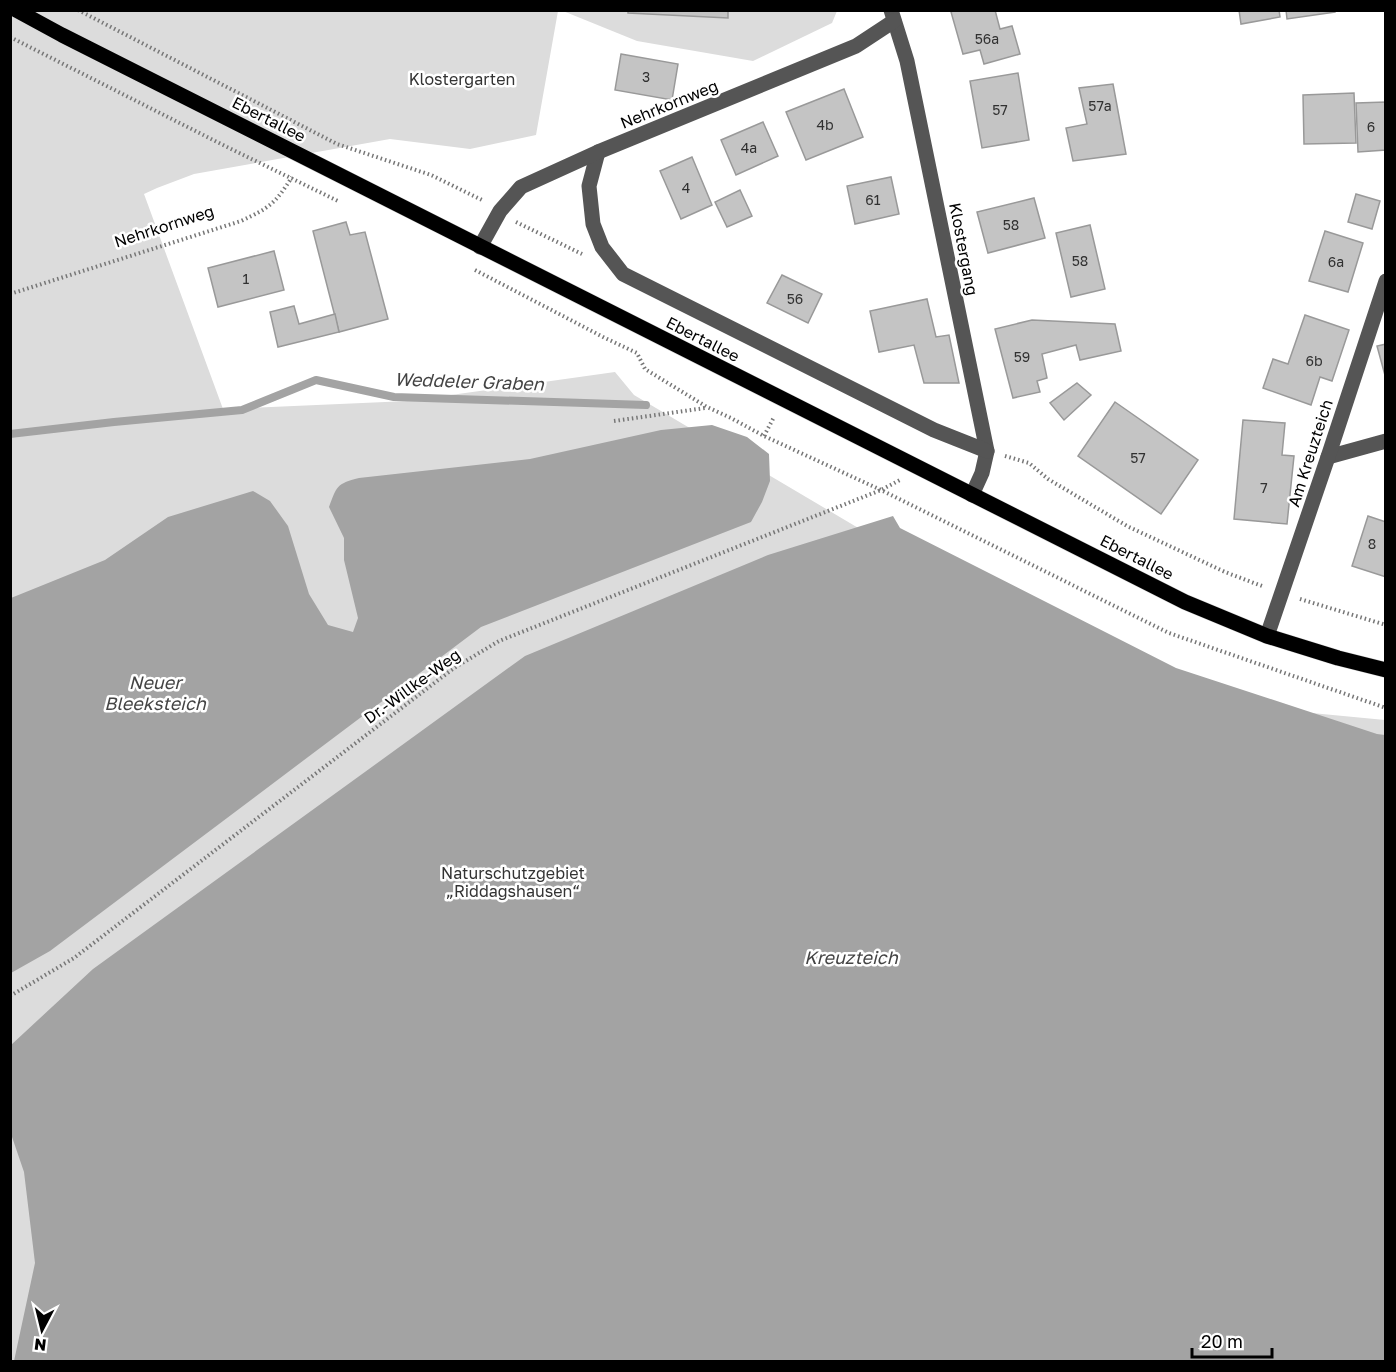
<svg xmlns="http://www.w3.org/2000/svg" width="1396" height="1372" font-family="'Golos Text',sans-serif">
	<style>
		.green { fill: #dcdcdc }
		.water { fill: #a3a3a3 }
		.lines { fill: none; stroke-linecap: round; stroke-linejoin: round }
		.stream { stroke: #a3a3a3; stroke-width: 8 }
		.building { fill: #c4c4c4; stroke: #999; stroke-width: 1.5 }
		.major-casing { stroke: #dbdbdb; stroke-width: 16 }
		.path { stroke: #777; stroke-width: 4; stroke-dasharray: 1.5 3; stroke-linecap: butt }
		.minor { stroke: #555; stroke-width: 15 }
		.major { stroke: #000; stroke-width: 15 }
		.labels { text-anchor: middle; stroke-width: 5; stroke-linejoin: round; paint-order: stroke }
		.number-label { font-size: 14px; fill: #313131 }
		.park-label { font-size: 16px; fill: #333; stroke: #fff }
		.street-label { font-size: 16px; fill: #000; stroke: #fff }
		.water-label { font-size: 18px; font-style: italic; fill: #444; stroke: #fff }
	</style>
	<rect width="100%" height="100%" fill="#fff"/>
	<g class="green">
		<path d="M10,11h548l-22,124 -66,14 -80,-10 -196,35 -37,14 -13,6 79,215 185,-8 207,-29 19,23 253,150 363,162 135,13v641h-1374z"/>
		<path d="M563,11h274l-5,12 -79,38 -116,-20z"/>
	</g>
	<g class="water">
		<path d="M712,425l35,12 22,17 1,27 -8,21 -11,20 -270,105 -431,324 -39,22v-375l94,-38 63,-43 85,-26 17,10 18,25 21,68 19,31 25,7 5,-14 -14,-58v-22l-15,-31c8,-21 7,-23 30,-29l171,-19 131,-29z"/>
		<path d="M893,516l7,12 276,140 201,66 8,1v626h-1371l21,-98 -11,-91 -13,-38v-89l82,-76 432,-313 243,-101z"/>
	</g>
	<g class="lines">
		<path class="stream" d="M10,434l104,-12 128,-12 74,-30 78,17 252,8"/>
	</g>
	<g class="building">
		<path d="M628,10h100v8l-100,-5z"/>
		<path d="M955,10h40l5,19 12,-3 8,28 -36,10 -4,-14 -17,4 -12,-42z"/>
		<path d="M1239,10h40l1,7 -39,7z"/>
		<path d="M1286,10h49v2l-48,7z"/>
		<path d="M621,54l57,10 -6,36 -57,-10z"/>
		<path d="M1018,73l11,67 -47,8 -12,-67z"/>
		<path d="M1113,84l13,70 -53,7 -7,-33 21,-4 -8,-36z"/>
		<path d="M844,89l19,48 -57,23 -20,-48z"/>
		<path d="M1354,93l2,50 -52,1 -1,-49z"/>
		<path d="M1386,102v48l-28,2 -2,-49z"/>
		<path d="M763,122l15,34 -42,19 -15,-35z"/>
		<path d="M692,157l20,48 -31,14 -21,-48z"/>
		<path d="M891,177l8,37 -44,10 -8,-38z"/>
		<path d="M740,190l12,26 -25,11 -12,-25z"/>
		<path d="M1356,194l24,7 -8,28 -24,-7z"/>
		<path d="M1034,198l11,40 -57,15 -11,-41z"/>
		<path d="M346,222l4,13 15,-3 23,87 -49,13 -26,-101z"/>
		<path d="M1090,225l15,64 -34,8 -15,-64z"/>
		<path d="M1325,231l38,12 -15,49 -39,-11z"/>
		<path d="M274,251l10,39 -66,17 -10,-39z"/>
		<path d="M782,275l40,19 -14,29 -41,-20z"/>
		<path d="M927,299l9,38 13,-2 10,48h-35l-10,-38 -35,7 -9,-41z"/>
		<path d="M294,306l5,18 36,-10 4,18 -61,15 -8,-35z"/>
		<path d="M1305,315l44,15 -17,51 -12,-4 -9,28 -48,-17 10,-29 15,5z"/>
		<path d="M1032,320l83,4 6,27 -41,9 -4,-15 -34,9 5,24 -10,3 3,11 -27,6 -18,-69z"/>
		<path d="M1386,344v35l-9,-33z"/>
		<path d="M1077,383l14,12 -27,25 -14,-17z"/>
		<path d="M1115,402l83,58 -37,54 -83,-58z"/>
		<path d="M1243,420l42,3 -3,32 12,1 -7,68 -53,-5z"/>
		<path d="M1368,516l18,6v55l-34,-11z"/>
	</g>
	<g class="lines">
		<defs>
			<path id="major" d="M16,10l46,25 1123,567 82,34 71,22 48,12"/>
		</defs>
		<use href="#major" class="major-casing"/>
		<g class="path">
			<path d="M78,10l259,134 94,31 51,25"/>
			<path d="M10,37l217,110 113,55"/>
			<path d="M516,222l66,32"/>
			<path d="M475,270l130,68 32,15 8,16 62,38 24,11 33,18 117,54 288,143 217,75"/>
			<path d="M10,294l231,-73c28,-13 34,-17 51,-44"/>
			<path d="M614,421l91,-13"/>
			<path d="M764,436l10,-19"/>
			<path d="M1005,456l24,7 19,16 79,47 98,46 37,14"/>
			<path d="M1300,599l86,26"/>
			<path d="M10,996l64,-38 380,-290 45,-27 382,-151 19,-10"/>
		</g>
		<g class="minor">
			<path d="M891,10l16,51 80,390 -5,22 -10,22"/>
			<path d="M598,152l-9,34 4,38 9,23 21,27 311,156 53,21"/>
			<path d="M480,247l20,-36 21,-24 77,-35 258,-106 38,-25"/>
			<path d="M1328,457l58,-16"/>
			<path d="M1267,636l61,-179 58,-176"/>
		</g>
		<use href="#major" class="major"/>
	</g>
	<g class="labels">
		<g class="number-label">
			<text x="987" y="44">56a</text>
			<text x="646" y="82">3</text>
			<text x="1100" y="111">57a</text>
			<text x="1000" y="115">57</text>
			<text x="825" y="130">4b</text>
			<text x="1371" y="132">6</text>
			<text x="749" y="153">4a</text>
			<text x="686" y="193">4</text>
			<text x="873" y="205">61</text>
			<text x="1011" y="230">58</text>
			<text x="1080" y="266">58</text>
			<text x="1336" y="267">6a</text>
			<text x="246" y="284">1</text>
			<text x="795" y="304">56</text>
			<text x="1022" y="362">59</text>
			<text x="1314" y="366">6b</text>
			<text x="1138" y="463">57</text>
			<text x="1264" y="493">7</text>
			<text x="1372" y="549">8</text>
		</g>
		<g class="park-label">
			<text x="462" y="85">Klostergarten</text>
			<text x="513" y="879">Naturschutzgebiet<tspan x="513" dy="18">„Riddagshausen“</tspan></text>
		</g>
		<g class="street-label">
			<text transform="translate(669 104) rotate(-22)" y="6">Nehrkornweg</text>
			<text transform="translate(269 119) rotate(27)" y="6">Ebertallee</text>
			<text transform="translate(164 226) rotate(-18)" y="6">Nehrkornweg</text>
			<text transform="translate(964 249) rotate(79)" y="6">Klostergang</text>
			<text transform="translate(703 339) rotate(27)" y="6">Ebertallee</text>
			<text transform="translate(1310 453) rotate(-72)" y="6">Am Kreuzteich</text>
			<text transform="translate(1137 557) rotate(27)" y="6">Ebertallee</text>
			<text transform="translate(412 686) rotate(-36)" y="6">Dr.-Willke-Weg</text>
		</g>
		<g class="water-label">
			<text transform="translate(469 382) rotate(2)" y="6">Weddeler Graben</text>
			<text x="155" y="689">Neuer<tspan x="155" dy="21">Bleeksteich</tspan></text>
			<text x="851" y="964">Kreuzteich</text>
		</g>
	</g>
	<rect width="1396" height="1372" fill="none" stroke="#000000" stroke-width="24"/>
	<g transform="translate(42 1330) rotate(187)" stroke="#ffffff" stroke-width="4.5" paint-order="stroke">
	<path d="M0-4.5L10 22L0 15L-10 22Z" fill="#000000"/>
	<text y="-9" font-size="16" font-weight="bold" text-anchor="middle" fill="#000000">N</text>
	</g>
	<path d="M1192 1348v9h80v-9" fill="none" stroke="#000000" stroke-width="3"/>
	<text x="1201" y="1348" font-size="18" fill="#000000" stroke="#ffffff" stroke-width="4.5" paint-order="stroke">20 m</text>
</svg>
